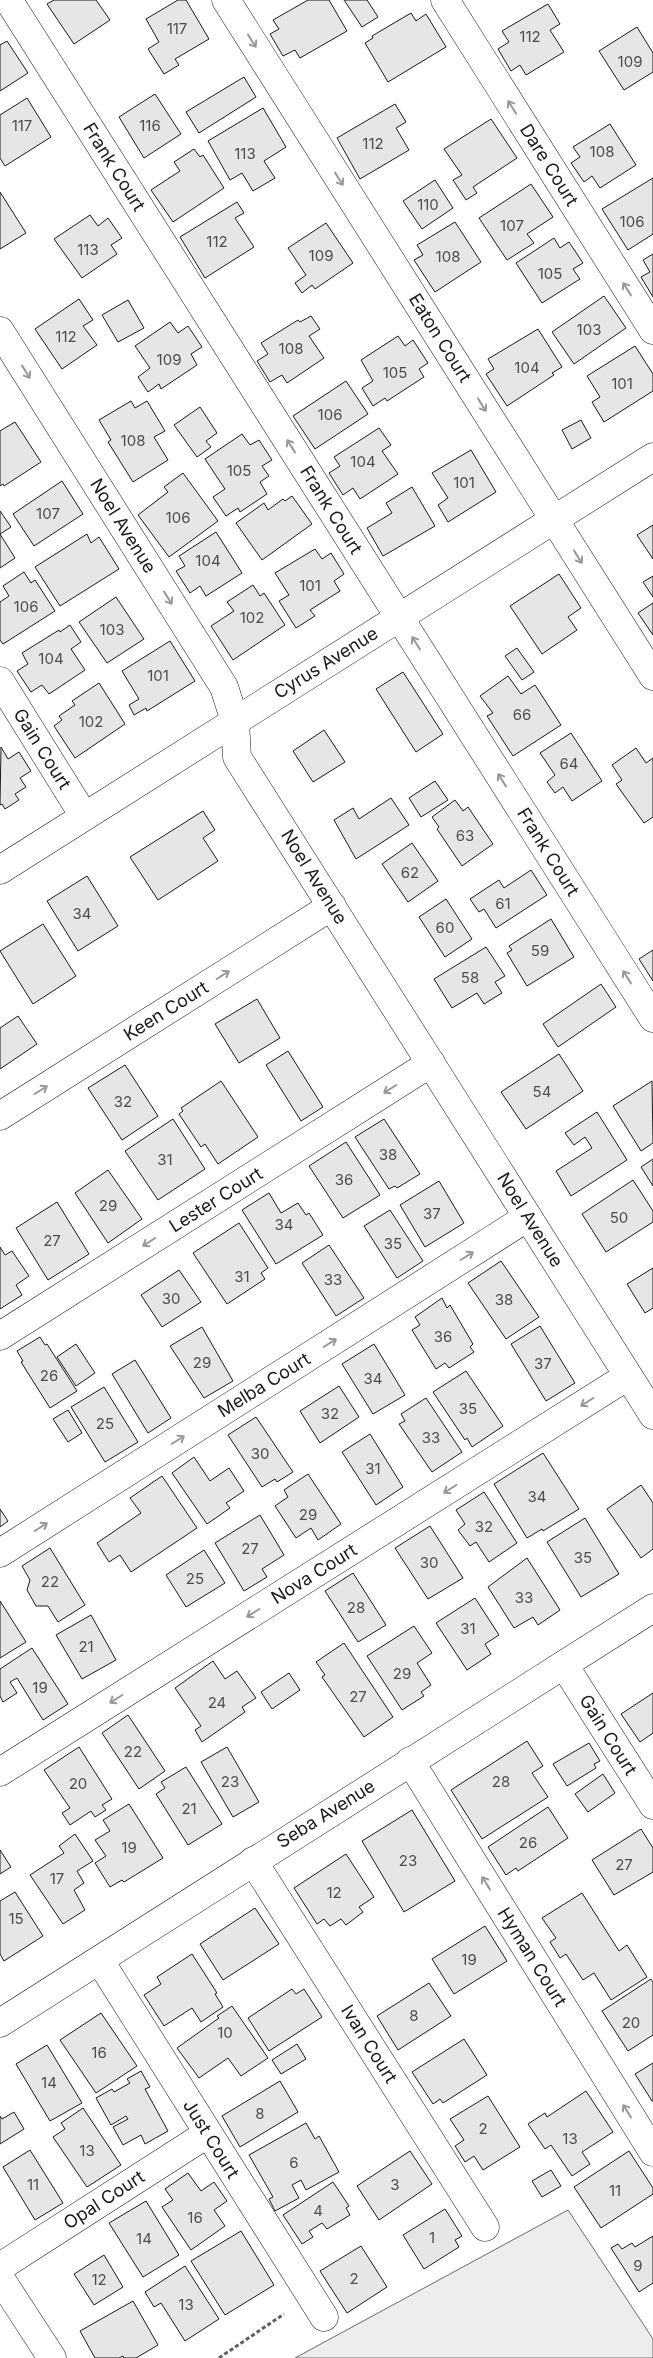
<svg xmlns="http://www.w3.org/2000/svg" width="653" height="2358" font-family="Inter,sans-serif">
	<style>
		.green { fill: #ededed; stroke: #6a6a6a }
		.building { fill: #e6e6e6; stroke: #1a1a1a }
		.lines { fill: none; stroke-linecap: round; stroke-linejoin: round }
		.minor-casing { stroke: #1a1a1a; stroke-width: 29 }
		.path { stroke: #5f5f5f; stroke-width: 3; stroke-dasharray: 4 2.5; stroke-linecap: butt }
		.minor { stroke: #fff; stroke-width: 28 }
		.oneway { stroke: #989898 }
		.labels { text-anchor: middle; stroke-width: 4; stroke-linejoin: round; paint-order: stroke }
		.number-label { font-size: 15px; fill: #4d4d4d }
		.street-label { font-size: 18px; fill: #1a1a1a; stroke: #fff }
	</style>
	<rect width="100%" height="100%" fill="#fff"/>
	<path class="green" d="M568,2210l85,129v19h-358z"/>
	<g class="building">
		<path d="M54,0h42l14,20 -36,24 -27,-40z"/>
		<path d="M178,0h8l23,39 -34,20 4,6 -15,9 -16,-25 11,-7 -13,-23z"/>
		<path d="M308,0h21l18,31 -47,27 -5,-8 -12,6 -13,-22 9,-5 -6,-9z"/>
		<path d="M344,0h23l11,17 -16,10z"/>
		<path d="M548,4l12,20 -10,6 14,22 -38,23 -6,-10 -9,6 -13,-22 11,-7 -7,-11z"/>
		<path d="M411,13l5,8 10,-7 20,33 -58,35 -23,-39 8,-5 -1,-2z"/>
		<path d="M637,27l16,26v19l-29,18 -25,-39z"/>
		<path d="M7,41l21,32 -28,18v-46z"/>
		<path d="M244,77l12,20 -57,36 -13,-21z"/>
		<path d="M155,94l26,40 -37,24 -25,-41z"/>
		<path d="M27,98l24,39 -46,29 -5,-8v-43z"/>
		<path d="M395,104l11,18 -10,6 13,22 -49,29 -23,-41z"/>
		<path d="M263,108l23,39 -22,14 11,17 -22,13 -11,-18 -12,7 -22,-39z"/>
		<path d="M491,119l26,39 -44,29 4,6 -11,7 -13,-20 9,-5 -18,-26z"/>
		<path d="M610,124l26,41 -36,23 -8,-12 -8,6 -13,-19 9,-6 -7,-10z"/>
		<path d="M194,149l6,8 3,-2 21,33 -51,34 -22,-32 29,-19 -6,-9z"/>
		<path d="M653,178v56l-25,16 -26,-41z"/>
		<path d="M435,180l18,28 -31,21 -19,-28z"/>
		<path d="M531,184l22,33 -26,17 7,9 -27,17 -28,-42z"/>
		<path d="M0,192l26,41 -26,16z"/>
		<path d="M237,202l7,11 -9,5 19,29 -49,31 -25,-41z"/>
		<path d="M90,215l8,11 10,-8 14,20 -11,7 6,9 -35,24 -28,-39z"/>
		<path d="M455,222l26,40 -46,30 -21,-32 9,-5 -6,-10z"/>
		<path d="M326,223l27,40 -38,26 -3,-4 -10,8 -7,-10 11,-8 -18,-27z"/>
		<path d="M554,238l6,10 9,-6 14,21 -10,6 7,10 -38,24 -26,-40z"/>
		<path d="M653,254v43l-12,-20 9,-5 -7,-12z"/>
		<path d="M604,296l22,32 -52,36 -22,-32z"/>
		<path d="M79,299l14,21 -10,6 14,19 -35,24 -27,-40z"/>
		<path d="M128,300l16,28 -26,14 -16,-27z"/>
		<path d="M311,316l9,13 -11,7 15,22 -37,25 -5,-8 -12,7 -13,-21 11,-7 -7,-11 37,-23 2,2z"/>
		<path d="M170,322l8,11 10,-7 14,21 -11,7 6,11 -36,24 -2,-5 -11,8 -10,-15 12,-9 -15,-22z"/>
		<path d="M538,329l24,38 -10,6 2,2 -47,31 -21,-32 8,-5 -6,-10z"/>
		<path d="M398,336l7,10 8,-6 15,23 -9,6 5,8 -37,24 -2,-3 -12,8 -11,-18 11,-7 -12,-21z"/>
		<path d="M635,346l18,28v17l-49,31 -12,-20 8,-5 -13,-21z"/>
		<path d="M346,381l22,33 -53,35 -22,-33z"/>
		<path d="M131,401l4,7 12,-7 18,30 -11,6 14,23 -35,22 -25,-40 3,-2 -12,-20z"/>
		<path d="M200,407l17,26 -11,8 5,6 -14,10 -23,-32z"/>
		<path d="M581,420l10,18 -19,11 -10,-19z"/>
		<path d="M15,422l26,40 -37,24 -1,-2 -3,2v-55z"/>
		<path d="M379,428l12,17 -9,6 16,23 -38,25 -7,-11 -10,7 -14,-22 11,-7 -6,-9z"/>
		<path d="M242,434l8,11 9,-5 13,20 -10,6 7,10 -9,6 7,12 -27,18 -2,-4 -12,8 -13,-19 12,-8 -20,-30z"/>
		<path d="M471,450l25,42 -48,30 -10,-17 10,-7 -16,-25z"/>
		<path d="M183,473l35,48 -49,36 -31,-42 30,-23 -4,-5z"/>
		<path d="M62,481l21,33 -49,32 -21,-32z"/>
		<path d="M412,487l23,39 -52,30 -16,-28 25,-15 -6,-10z"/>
		<path d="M292,496l20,28 -50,36 -26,-37 28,-20 4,7 15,-11 2,2z"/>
		<path d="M0,511l11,16 -11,7z"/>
		<path d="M653,525v34l-16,-24z"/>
		<path d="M216,532l26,41 -36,23 -6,-10 -10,7 -14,-22 9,-5 -6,-10z"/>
		<path d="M0,534l15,24 -15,10z"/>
		<path d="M87,534l4,9 8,-6 20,32 -59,37 -25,-39z"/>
		<path d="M315,549l7,10 9,-6 13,21 -10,7 6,10 -30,19 5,6 -19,12 -17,-27 10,-6 -14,-22z"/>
		<path d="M24,572l7,11 4,-3 20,31 -52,33 -3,-4v-38l9,-6 -6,-10z"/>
		<path d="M559,574l22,34 -13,9 9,13 -35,24 -32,-48z"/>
		<path d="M653,576v21l-10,-15z"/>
		<path d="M253,585l7,11 4,-3 21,32 -52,35 -22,-34 23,-15 -7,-9z"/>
		<path d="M116,597l28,42 -37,24 -28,-41z"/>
		<path d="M653,603v32l-15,-22z"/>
		<path d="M70,625l11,17 -10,7 14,21 -36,24 -7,-9 -11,7 -14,-21 11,-7 -6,-11 37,-23 1,2z"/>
		<path d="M170,641l25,40 -48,30 -1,-3 -12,7 -5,-10 10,-6 -17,-28z"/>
		<path d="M517,648l17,24 -12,8 -17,-24z"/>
		<path d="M403,672l40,62 -27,18 -40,-63z"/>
		<path d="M508,676l13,18 14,-9 26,40 -48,31 -26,-40 6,-3 -13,-17z"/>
		<path d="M99,683l26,41 -50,34 -21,-32 8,-6 -3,-4 16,-11 -3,-4z"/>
		<path d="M324,730l21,32 -32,20 -20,-31z"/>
		<path d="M571,733l31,48 -30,20 -9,-14 -8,6 -8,-11 8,-7 -15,-22z"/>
		<path d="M1,747l7,12 11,-7 12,19 -11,7 6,9 -11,7 4,6 -14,9 -3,-5 -2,1z"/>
		<path d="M636,748l10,15 7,-5v59l-9,6 -28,-39 6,-4 -10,-15z"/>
		<path d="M435,781l13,19 -27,17 -12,-19z"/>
		<path d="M391,798l18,27 -53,34 -22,-39 19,-12 6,11z"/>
		<path d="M455,800l8,11 5,-4 25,37 -31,22 -25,-37 2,-2 -7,-10z"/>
		<path d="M203,811l12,19 -12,8 15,23 -60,39 -28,-43z"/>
		<path d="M412,843l26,38 -30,21 -26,-38z"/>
		<path d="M531,870l16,25 -51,33 -12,-19 -5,3 -9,-13 29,-19 5,8z"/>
		<path d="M87,876l31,50 -40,25 -31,-50z"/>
		<path d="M446,899l26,40 -27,18 -26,-40z"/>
		<path d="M551,919l23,38 -47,29 -20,-33 5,-3 -3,-4z"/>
		<path d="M43,924l33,52 -43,28 -33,-53z"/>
		<path d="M486,947l19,29 -10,6 7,11 -18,11 -7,-11 -25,15 -18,-29z"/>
		<path d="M653,950v31l-14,-22z"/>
		<path d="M601,984l15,23 -58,40 -15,-23z"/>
		<path d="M257,999l23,39 -41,25 -24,-39z"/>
		<path d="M18,1016l19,28 -37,25v-41z"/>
		<path d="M288,1051l35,56 -22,14 -35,-56z"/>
		<path d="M559,1054l24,37 -57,38 -25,-37z"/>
		<path d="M125,1065l33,51 -36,24 -34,-52z"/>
		<path d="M221,1081l37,56 -40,27 -13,-20 -4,3 -22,-33 4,-3 -2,-3z"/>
		<path d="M652,1081l1,62 -12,8 -28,-45z"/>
		<path d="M597,1112l30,48 -56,36 -15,-25 36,-23 -7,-11 -11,8 -9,-12z"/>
		<path d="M173,1119l32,50 -47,31 -33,-49z"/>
		<path d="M384,1119l36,55 -23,14 -2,-2 -6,3 -34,-52z"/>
		<path d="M346,1142l34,53 -37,23 -34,-52z"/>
		<path d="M653,1159v27l-12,-19z"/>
		<path d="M108,1170l34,49 -34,24 -33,-50z"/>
		<path d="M633,1180l20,31v11l-47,30 -24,-38z"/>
		<path d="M439,1181l25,42 -39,24 -25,-42z"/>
		<path d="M269,1193l12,20 17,-10 8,12 3,-2 14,22 -47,29 -34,-54z"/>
		<path d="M57,1202l32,52 -41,26 -32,-52z"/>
		<path d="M390,1210l33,51 -26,17 -33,-52z"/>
		<path d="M239,1223l29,45 -7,5 4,6 -38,25 -34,-51z"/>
		<path d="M329,1245l35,53 -28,18 -34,-53z"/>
		<path d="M0,1247l5,8 7,-4 17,25 -13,9 6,10 -22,14z"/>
		<path d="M501,1261l38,56 -33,22 -38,-56z"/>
		<path d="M653,1268v40l-8,5 -18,-29z"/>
		<path d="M179,1270l22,32 -39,25 -21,-32z"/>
		<path d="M442,1298l5,10 3,-3 23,39 -3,3 4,5 -25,16 -4,-5 -9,6 -24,-39 8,-5 -5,-8z"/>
		<path d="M540,1326l35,57 -29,18 -35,-57z"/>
		<path d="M202,1327l31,54 -29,17 -34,-52z"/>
		<path d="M40,1337l5,8 2,-1 30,47 -27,17 -29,-46 2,-1 -6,-10z"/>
		<path d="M76,1344l19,29 -19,13 -19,-29z"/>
		<path d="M374,1344l31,51 -32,19 -31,-50z"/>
		<path d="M135,1360l36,58 -23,15 -36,-59z"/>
		<path d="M466,1371l37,55 -31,21 -5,-9 -2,2 -32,-48z"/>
		<path d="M339,1386l20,31 -39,26 -20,-32z"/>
		<path d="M104,1387l34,55 -33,20 -34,-55z"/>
		<path d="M426,1398l36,54 -30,20 -33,-48 6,-3 -4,-7z"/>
		<path d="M68,1410l14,23 -14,9 -15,-23z"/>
		<path d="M256,1417l37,55 -16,10 -2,-3 -13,8 -34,-52z"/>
		<path d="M370,1434l33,53 -27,18 -34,-53z"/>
		<path d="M543,1453l36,56 -36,22 -1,-2 -15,9 -33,-54z"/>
		<path d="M194,1457l16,24 19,-13 15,23 -18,12 4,5 -23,16 -35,-51z"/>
		<path d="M308,1474l33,50 -23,16 -7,-12 -15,10 -21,-32 13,-9 -4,-7z"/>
		<path d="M162,1476l35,52 -66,44 -11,-17 -11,7 -12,-19 44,-30 -11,-15z"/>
		<path d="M641,1485l12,18v46l-12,9 -34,-49z"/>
		<path d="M484,1492l33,51 -28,19 -13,-20 -6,4 -12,-16 7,-6 -9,-14z"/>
		<path d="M0,1509l8,12 -8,6z"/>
		<path d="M260,1515l24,40 -22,14 5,8 -23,14 -29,-48z"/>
		<path d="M585,1518l34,56 -38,23 -34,-55z"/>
		<path d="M430,1526l33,52 -35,21 -33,-51z"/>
		<path d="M50,1548l35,57 -27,17 -10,-16h-12l-9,-16 3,-10 -8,-14z"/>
		<path d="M204,1550l21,33 -39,24 -20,-32z"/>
		<path d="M527,1558l33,52 -22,15 -5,-8 -19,11 -26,-41z"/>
		<path d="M353,1573l33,52 -28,17 -33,-51z"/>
		<path d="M475,1598l24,37 -14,9 6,10 -24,16 -31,-47z"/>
		<path d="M0,1601l26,41 -26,16z"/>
		<path d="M91,1615l25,45 -34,19 -26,-44z"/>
		<path d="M414,1626l18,27 -15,10 14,22 -10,7 3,4 -22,14 -35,-54z"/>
		<path d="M344,1643l49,74 -29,20 -42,-60 3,-2 -9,-13z"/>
		<path d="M32,1648l36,56 -25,16 -26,-42 -7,4 7,11 -14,9 -3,-6v-27z"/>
		<path d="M213,1661l12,18 12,-8 19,27 -14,9 3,5 -43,30 -7,-12 6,-4 -26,-38z"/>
		<path d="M289,1673l11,17 -28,19 -11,-17z"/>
		<path d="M653,1693v40l-13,9 -19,-28z"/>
		<path d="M128,1715l37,56 -26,18 -37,-56z"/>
		<path d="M527,1741l16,25 -11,7 16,24 -66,42 -31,-49z"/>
		<path d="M589,1743l11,18 -6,3 2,4 -29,18 -14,-22z"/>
		<path d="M79,1747l33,52 -10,6 4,5 -11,7 -4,-6 -21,14 -8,-12 8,-5 -26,-38z"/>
		<path d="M227,1747l32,55 -26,15 -32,-55z"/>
		<path d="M186,1767l36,57 -34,21 -32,-51 9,-6 -4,-6z"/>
		<path d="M603,1774l12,19 -27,19 -13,-18z"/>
		<path d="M129,1804l34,54 -39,24 -2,-2 -12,7 -15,-24 11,-7 -11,-16 15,-9 -7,-11z"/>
		<path d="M548,1807l20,31 -50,33 -2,-3 -10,7 -18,-28z"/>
		<path d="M412,1810l43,71 -51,31 -42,-71z"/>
		<path d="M641,1829l12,19v24l-39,23 -22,-35z"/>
		<path d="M75,1834l18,27 -16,10 7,12 -10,7 11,20 -22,14 -33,-49 34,-22 -5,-7z"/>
		<path d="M0,1850l11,17 -11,7z"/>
		<path d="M346,1854l28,43 -15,10 4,5 -17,13 -5,-6 -11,7 -6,-7 -7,5 -23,-36z"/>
		<path d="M15,1892l28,44 -39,25 -4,-7v-53z"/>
		<path d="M582,1893l37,58 8,-6 20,32 -36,23 -17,-27 -11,7 -17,-26 -6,4 -10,-16 6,-4 -14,-20z"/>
		<path d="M255,1908l24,36 -56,36 -23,-36z"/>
		<path d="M485,1926l22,35 -53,33 -22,-35z"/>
		<path d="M192,1954l25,39 -2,1 8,13 -22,15 -9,-14 -28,18 -20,-31 17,-11 -4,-7z"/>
		<path d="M651,1979l2,3v53l-25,16 -26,-40z"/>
		<path d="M429,1983l22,33 -53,34 -21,-34z"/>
		<path d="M292,1989l4,5 8,-5 18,28 -53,34 -21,-33z"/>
		<path d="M232,2006l36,52 -27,18 -13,-18 -29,20 -22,-30 42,-30 -2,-2z"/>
		<path d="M101,2013l36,53 -41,27 -36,-53z"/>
		<path d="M464,2039l23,36 -44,28 -3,-4 -7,5 -21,-32z"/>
		<path d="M297,2044l9,15 -25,15 -9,-14z"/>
		<path d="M47,2045l35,58 -32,18 -34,-57z"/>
		<path d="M653,2063v38h-1l-17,-27z"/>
		<path d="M141,2071l9,16 -5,2 23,42 -23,13 -4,-9 -18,10 -10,-18 15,-8 -2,-3 -15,9 -15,-27 16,-9 2,3 16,-9 -3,-4z"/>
		<path d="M280,2081l18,31 -58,35 -18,-31z"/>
		<path d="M586,2091l27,41 -31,20 8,12 -18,12 -21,-31 -6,4 -17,-25 17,-11 2,4z"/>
		<path d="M488,2096l32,51 -37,23 -9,-14 -9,6 -10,-16 9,-6 -14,-21z"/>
		<path d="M83,2108l38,57 -34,22 -34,-50 12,-8 -4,-6z"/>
		<path d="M14,2112l10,17 -24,15v-28l2,3z"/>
		<path d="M306,2123l9,16 4,-3 20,36 -33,18 -5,-10 -9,5 7,13 -24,13 -6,-12 4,-2 -24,-42z"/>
		<path d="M30,2150l33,53 -28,17 -32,-53z"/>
		<path d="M410,2151l22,33 -53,36 -22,-34z"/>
		<path d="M629,2151l24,37v6l-52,34 -27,-41z"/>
		<path d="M551,2170l10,16 -19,11 -10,-16z"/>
		<path d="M188,2173l13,18 13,-9 13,19 -13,9 11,16 -34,24 -29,-43 11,-7 -8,-11z"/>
		<path d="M333,2182l16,24 -3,2 4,7 -23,14 -5,-6 -13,8 4,6 -11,7 -19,-29z"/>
		<path d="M146,2201l33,54 -36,22 -34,-54z"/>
		<path d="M445,2209l17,27 -7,4 4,7 -35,22 -21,-34z"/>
		<path d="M241,2231l33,54 -49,30 -34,-54z"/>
		<path d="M653,2236v47l-14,9 -28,-44 7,-4 4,5 10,-6 3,4z"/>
		<path d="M361,2246l26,41 -40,26 -27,-42z"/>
		<path d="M104,2255l19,32 -29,18 -20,-31z"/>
		<path d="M185,2266l34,53 -34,22 -24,-38 -7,4 -9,-15z"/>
		<path d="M133,2301l25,44 -22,13h-12l-1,-2 -4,2h-24l-15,-27z"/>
	</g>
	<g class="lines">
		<defs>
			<g id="minor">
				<path d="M226,0l427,676"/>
				<path d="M445,0l208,330"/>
				<path d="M9,1l644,1017"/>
				<path d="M0,331l224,356 11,34 2,36 416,658"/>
				<path d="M0,681l84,135"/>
				<path d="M0,870l653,-413"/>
				<path d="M0,1116l332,-210"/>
				<path d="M0,1336l431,-273"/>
				<path d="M0,1553l528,-336"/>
				<path d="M564,1665l89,140"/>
				<path d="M410,1761l243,391"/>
				<path d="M0,1772l628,-396"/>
				<path d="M253,1861l232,366"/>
				<path d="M100,1961l224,356"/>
				<path d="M0,2023l653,-415"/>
				<path d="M0,2267l207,-133"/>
				<path d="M0,2278l52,80"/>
			</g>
		</defs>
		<use href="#minor" class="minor-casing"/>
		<path class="path" d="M219,2358l65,-44"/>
		<use href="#minor" class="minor"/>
	</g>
	<defs><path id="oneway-shaft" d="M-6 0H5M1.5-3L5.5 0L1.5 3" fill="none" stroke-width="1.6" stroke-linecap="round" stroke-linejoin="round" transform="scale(1.25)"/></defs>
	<g class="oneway">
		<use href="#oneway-shaft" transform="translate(252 41) rotate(58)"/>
		<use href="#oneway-shaft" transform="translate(512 107) rotate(-122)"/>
		<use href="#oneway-shaft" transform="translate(339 179) rotate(58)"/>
		<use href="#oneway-shaft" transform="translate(627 289) rotate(-122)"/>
		<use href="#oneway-shaft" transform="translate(26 372) rotate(58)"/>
		<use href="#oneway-shaft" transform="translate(482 405) rotate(58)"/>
		<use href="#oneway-shaft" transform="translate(291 446) rotate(-122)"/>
		<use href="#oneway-shaft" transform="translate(578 557) rotate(58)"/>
		<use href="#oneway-shaft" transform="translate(168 598) rotate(58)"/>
		<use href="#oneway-shaft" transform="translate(416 643) rotate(-122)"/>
		<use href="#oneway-shaft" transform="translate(502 780) rotate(-122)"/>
		<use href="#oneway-shaft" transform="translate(223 975) rotate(-32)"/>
		<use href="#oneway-shaft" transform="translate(627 977) rotate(-122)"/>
		<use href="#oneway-shaft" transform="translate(390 1089) rotate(148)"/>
		<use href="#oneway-shaft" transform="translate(41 1090) rotate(-32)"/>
		<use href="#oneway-shaft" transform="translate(149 1242) rotate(148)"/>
		<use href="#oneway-shaft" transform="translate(467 1256) rotate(-32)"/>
		<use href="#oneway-shaft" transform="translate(330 1343) rotate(-32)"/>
		<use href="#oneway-shaft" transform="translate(587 1402) rotate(148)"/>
		<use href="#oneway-shaft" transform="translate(178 1440) rotate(-32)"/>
		<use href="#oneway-shaft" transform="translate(450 1489) rotate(148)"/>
		<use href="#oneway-shaft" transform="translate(41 1527) rotate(-32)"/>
		<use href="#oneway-shaft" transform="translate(253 1613) rotate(148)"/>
		<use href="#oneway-shaft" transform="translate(116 1699) rotate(148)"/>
		<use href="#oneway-shaft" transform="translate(486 1883) rotate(-122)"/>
		<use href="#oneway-shaft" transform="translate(627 2111) rotate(-122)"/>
	</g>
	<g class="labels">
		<g class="number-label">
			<text x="177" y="34">117</text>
			<text x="530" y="42">112</text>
			<text x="630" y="67">109</text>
			<text x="22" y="131">117</text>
			<text x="150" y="131">116</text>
			<text x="373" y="149">112</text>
			<text x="602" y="157">108</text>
			<text x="245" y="159">113</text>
			<text x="428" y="210">110</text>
			<text x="632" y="227">106</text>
			<text x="512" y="231">107</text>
			<text x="217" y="247">112</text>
			<text x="88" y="255">113</text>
			<text x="321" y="261">109</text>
			<text x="448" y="262">108</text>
			<text x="550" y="279">105</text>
			<text x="589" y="335">103</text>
			<text x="66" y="342">112</text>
			<text x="291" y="354">108</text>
			<text x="169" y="365">109</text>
			<text x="527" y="373">104</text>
			<text x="395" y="378">105</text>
			<text x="622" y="389">101</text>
			<text x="330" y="420">106</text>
			<text x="133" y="446">108</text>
			<text x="363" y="467">104</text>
			<text x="239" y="476">105</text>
			<text x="464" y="488">101</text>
			<text x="48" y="519">107</text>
			<text x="178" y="523">106</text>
			<text x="208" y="566">104</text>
			<text x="310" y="591">101</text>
			<text x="26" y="612">106</text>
			<text x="252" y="623">102</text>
			<text x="112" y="635">103</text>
			<text x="51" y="664">104</text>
			<text x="158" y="681">101</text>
			<text x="522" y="720">66</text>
			<text x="91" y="727">102</text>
			<text x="569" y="769">64</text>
			<text x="465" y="841">63</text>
			<text x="410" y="878">62</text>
			<text x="503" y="909">61</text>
			<text x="82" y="919">34</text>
			<text x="445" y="933">60</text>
			<text x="540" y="956">59</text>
			<text x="470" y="983">58</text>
			<text x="542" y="1097">54</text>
			<text x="123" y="1107">32</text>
			<text x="388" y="1160">38</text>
			<text x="165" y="1165">31</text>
			<text x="344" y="1185">36</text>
			<text x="108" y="1211">29</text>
			<text x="432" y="1219">37</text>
			<text x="619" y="1223">50</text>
			<text x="284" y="1230">34</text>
			<text x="52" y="1246">27</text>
			<text x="393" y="1249">35</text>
			<text x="242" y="1282">31</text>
			<text x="333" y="1285">33</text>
			<text x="171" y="1304">30</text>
			<text x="504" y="1305">38</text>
			<text x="443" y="1342">36</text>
			<text x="202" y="1368">29</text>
			<text x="543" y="1369">37</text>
			<text x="49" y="1381">26</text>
			<text x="373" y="1384">34</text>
			<text x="468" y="1414">35</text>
			<text x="330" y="1419">32</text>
			<text x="105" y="1429">25</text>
			<text x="431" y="1443">33</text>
			<text x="260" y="1459">30</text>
			<text x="373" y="1474">31</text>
			<text x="537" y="1502">34</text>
			<text x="308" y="1520">29</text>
			<text x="484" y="1532">32</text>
			<text x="250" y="1554">27</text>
			<text x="583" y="1563">35</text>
			<text x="429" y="1568">30</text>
			<text x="195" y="1584">25</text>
			<text x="50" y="1587">22</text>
			<text x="524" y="1603">33</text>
			<text x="356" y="1613">28</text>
			<text x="468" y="1634">31</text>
			<text x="86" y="1652">21</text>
			<text x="402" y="1679">29</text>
			<text x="40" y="1693">19</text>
			<text x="358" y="1702">27</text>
			<text x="217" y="1708">24</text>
			<text x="133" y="1757">22</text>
			<text x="230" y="1787">23</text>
			<text x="501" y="1787">28</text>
			<text x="78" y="1789">20</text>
			<text x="189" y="1814">21</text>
			<text x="528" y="1848">26</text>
			<text x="129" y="1853">19</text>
			<text x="408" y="1866">23</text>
			<text x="624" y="1870">27</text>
			<text x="57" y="1884">17</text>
			<text x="334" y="1898">12</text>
			<text x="16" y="1924">15</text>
			<text x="469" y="1965">19</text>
			<text x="414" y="2021">8</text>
			<text x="631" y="2028">20</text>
			<text x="225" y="2038">10</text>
			<text x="99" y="2058">16</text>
			<text x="49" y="2088">14</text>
			<text x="260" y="2119">8</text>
			<text x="483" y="2134">2</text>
			<text x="570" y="2144">13</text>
			<text x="87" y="2156">13</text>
			<text x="294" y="2168">6</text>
			<text x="33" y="2190">11</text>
			<text x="395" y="2190">3</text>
			<text x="615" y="2196">11</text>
			<text x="318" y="2216">4</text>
			<text x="195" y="2223">16</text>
			<text x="432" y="2243">1</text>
			<text x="144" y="2244">14</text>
			<text x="638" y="2271">9</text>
			<text x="354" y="2284">2</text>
			<text x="99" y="2285">12</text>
			<text x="186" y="2310">13</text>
		</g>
		<g class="street-label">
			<text transform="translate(549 165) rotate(58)" y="6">Dare Court</text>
			<text transform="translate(114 167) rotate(58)" y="6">Frank Court</text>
			<text transform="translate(440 338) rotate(58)" y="6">Eaton Court</text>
			<text transform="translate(331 510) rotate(58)" y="6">Frank Court</text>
			<text transform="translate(123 526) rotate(58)" y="6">Noel Avenue</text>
			<text transform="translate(326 663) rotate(-32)" y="6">Cyrus Avenue</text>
			<text transform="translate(42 749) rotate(58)" y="6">Gain Court</text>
			<text transform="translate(548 852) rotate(58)" y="6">Frank Court</text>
			<text transform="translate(314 877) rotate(58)" y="6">Noel Avenue</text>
			<text transform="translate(166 1011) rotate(-32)" y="6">Keen Court</text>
			<text transform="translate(216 1200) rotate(-32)" y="6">Lester Court</text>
			<text transform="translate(530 1220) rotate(58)" y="6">Noel Avenue</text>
			<text transform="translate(264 1385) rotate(-32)" y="6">Melba Court</text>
			<text transform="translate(314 1574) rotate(-32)" y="6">Nova Court</text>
			<text transform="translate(608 1735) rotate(58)" y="6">Gain Court</text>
			<text transform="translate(326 1814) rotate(-32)" y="6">Seba Avenue</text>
			<text transform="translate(532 1957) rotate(58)" y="6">Hyman Court</text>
			<text transform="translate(369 2044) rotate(58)" y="6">Ivan Court</text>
			<text transform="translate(211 2139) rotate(58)" y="6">Just Court</text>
			<text transform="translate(104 2200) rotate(-33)" y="6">Opal Court</text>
		</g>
	</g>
</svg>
